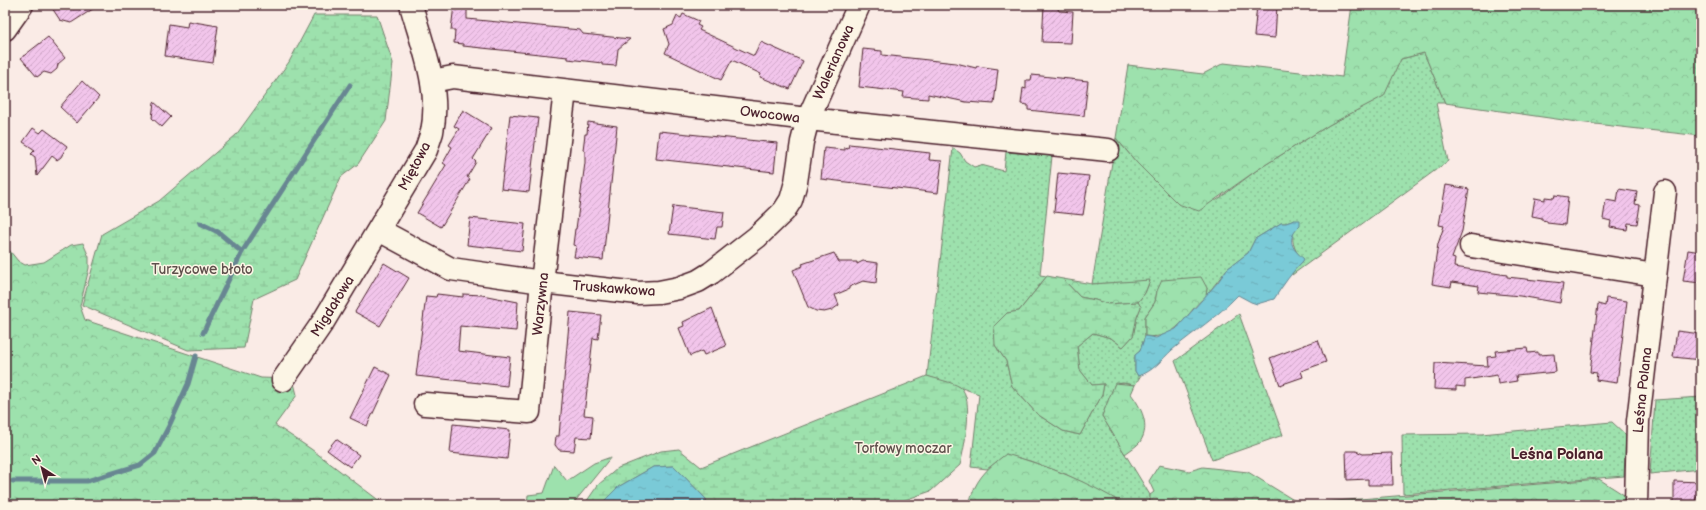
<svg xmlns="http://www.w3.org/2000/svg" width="1706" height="510" font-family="'Balsamiq Sans',sans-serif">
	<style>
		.grass { fill: url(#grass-dots); stroke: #74806c }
		.forest { fill: url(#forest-crowns); stroke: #74806c }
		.wetland { fill: url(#wetland-marsh); stroke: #74806c }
		.garden { fill: #9de1ad; stroke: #74806c }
		.water { fill: url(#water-ripples); stroke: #678692 }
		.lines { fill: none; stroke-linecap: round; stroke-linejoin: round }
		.stream { stroke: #678692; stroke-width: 5 }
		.building { fill: url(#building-hatch); stroke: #4a1f2b }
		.minor-casing { stroke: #4a1f2b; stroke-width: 25 }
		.minor { stroke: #fcf5e5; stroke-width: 22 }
		.labels { text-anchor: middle; stroke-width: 3; stroke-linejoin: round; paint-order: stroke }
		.street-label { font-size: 14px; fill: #4a1f2b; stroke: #fcf5e5 }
		.park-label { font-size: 14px; fill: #5f504c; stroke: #fcf5e5 }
		.neighbourhood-label { font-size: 15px; font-weight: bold; fill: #4a1f2b; stroke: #fcf5e5 }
	</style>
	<defs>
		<pattern id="grass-dots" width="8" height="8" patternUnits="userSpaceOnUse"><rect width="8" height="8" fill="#9de1ad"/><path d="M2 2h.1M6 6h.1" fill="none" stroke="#89c195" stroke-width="1.8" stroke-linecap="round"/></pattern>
		<pattern id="forest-crowns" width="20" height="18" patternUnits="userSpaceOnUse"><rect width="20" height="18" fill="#9de1ad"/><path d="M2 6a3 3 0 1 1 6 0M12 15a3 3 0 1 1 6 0" fill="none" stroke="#89c195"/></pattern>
		<pattern id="wetland-marsh" width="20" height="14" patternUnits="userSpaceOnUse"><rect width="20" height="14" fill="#9de1ad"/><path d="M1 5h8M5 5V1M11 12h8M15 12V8" fill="none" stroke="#89c195"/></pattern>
		<pattern id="water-ripples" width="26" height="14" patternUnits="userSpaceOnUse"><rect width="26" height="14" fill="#7acad7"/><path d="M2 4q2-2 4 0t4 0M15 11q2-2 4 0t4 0" fill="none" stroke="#6badb9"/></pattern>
		<pattern id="building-hatch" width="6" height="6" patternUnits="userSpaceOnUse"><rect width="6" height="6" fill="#f2c5eb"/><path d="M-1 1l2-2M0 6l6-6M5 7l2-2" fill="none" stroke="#d1a9ca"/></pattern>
	</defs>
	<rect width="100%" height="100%" fill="#faebe6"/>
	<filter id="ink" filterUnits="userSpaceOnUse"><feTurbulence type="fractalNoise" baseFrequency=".025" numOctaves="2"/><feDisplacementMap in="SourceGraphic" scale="8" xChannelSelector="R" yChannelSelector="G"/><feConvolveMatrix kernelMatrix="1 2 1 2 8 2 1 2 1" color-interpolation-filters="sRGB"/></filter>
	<g filter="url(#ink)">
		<g class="grass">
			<path d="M1424,53l21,50h-9l12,58 -156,114 1,-4 10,-10c-13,-17 -11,-21 -8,-41l-9,3h-5l-26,16 -7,14 -21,16 -21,27 1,-8 -50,3 -2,11 -10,15v19l-5,15 -5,4v16l3,5 3,-1 -6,10 -12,-2 -8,1 -13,32 48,79v10h-25l-60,-31 -35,-13 -24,-6 -19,14 -16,-2 8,-73 -52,-18 26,-228 7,5 5,8 9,6 7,-2 23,6 2,-19 46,4 -12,119 7,1 -28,35 -12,2 -12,32 11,16 6,25 25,28 26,17 17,4 22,-40 2,-11 -12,1 -12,-15 -3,-24 16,-13 18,5 12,9 10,-11 4,-19 4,-10 -3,-5 7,-9 5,-12 -58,3 24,-146 21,25 41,41 39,-4 40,-30 72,-45 54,-29 18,-37z"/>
			<path d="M1239,314l44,121 -71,25 -37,-99z"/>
			<path d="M1701,397v72l-51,5 5,-74z"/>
			<path d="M1612,422l14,13 -2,41 -221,18 -1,-59 79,-1z"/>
		</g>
		<g class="forest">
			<path d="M1352,5h349v131l-124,-14 -132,-19 -21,-50 -23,6 -17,37 -55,29 -72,45 -58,41 -21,-7 -41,-41 -21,-25 12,-73 75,9 21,-11 118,14z"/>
			<path d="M83,243l6,14v11l-9,38 5,14 176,58 32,1 4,16 -22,30 36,24 74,56h-380v-260l13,16 7,4 19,-3 27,-17z"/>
			<path d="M1201,277l6,11 -1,8c-21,17 -28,45 -61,40v-19l10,-15 2,-11 5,-11z"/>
			<path d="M1063,279l29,5 58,-4 -5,13 -7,9 -30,2 -13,-4 -15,-3z"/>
			<path d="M1115,383l20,2 -4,9c10,13 20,32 9,48 -3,4 -10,8 -15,12l-23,-38z"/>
			<path d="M1006,454c40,11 83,28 119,51h-156c5,-24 17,-36 37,-51z"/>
			<path d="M1159,465l30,6 14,-4 45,5 52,32 299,-25 25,16 -1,10h-473v-10l4,-3 -5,-11z"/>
		</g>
		<g class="wetland">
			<path d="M314,15h63l16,48 -7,58 -28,43 -17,13 -46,103 -41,19 -10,49 -56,2 -106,-45 20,-71 57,-33 77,-66 53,-73z"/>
			<path d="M1047,276l16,3 17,18 15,3 13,4 30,-2 3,5 -4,10 -4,19 -10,11 -12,-9 -18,-5 -16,13 3,24 12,15 12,-1 -2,11 -22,40 -17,-4 -26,-17 -25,-28 -6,-25 -11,-16 -1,-19 13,-13 12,-2z"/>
			<path d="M927,376c9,3 25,6 33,11 15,11 4,62 0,78l-29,26 -29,10 -4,4h-191l-1,-6 -32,-33 -21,1 -35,20 -18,18h-16l14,-20 20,-17 43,-17 18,-2 22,18z"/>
		</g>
		<path class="garden" d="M611,457l-39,48h-45l1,-10 16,-2 10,-28 13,16 27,-18z"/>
		<g class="water">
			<path d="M1295,220h5v6c-14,13 -9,22 4,33l-1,2c-11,11 -20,24 -29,38l-17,5 -6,-2 -13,-7c-22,23 -42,35 -66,55 -10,9 -19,22 -34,26l-3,-5v-16l5,-4 5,-15 11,2 20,-9 42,-47 9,-13 21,-16 7,-14 26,-16h5z"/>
			<path d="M674,466l32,33 1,6h-107l18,-18 35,-20z"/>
		</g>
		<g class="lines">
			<g class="stream">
				<path d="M200,223l18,9 24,20"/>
				<path d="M203,333l39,-81 108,-167"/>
				<path d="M13,481h74l53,-16 15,-12 14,-27 19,-42 8,-28"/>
			</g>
		</g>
		<g class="building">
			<path d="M50,5h49l-28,18 -11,-3z"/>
			<path d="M454,5h13v14l113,11 3,4 47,5 -12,10 -2,17 -14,-1v-2l-34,-4v-2l-105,-11v-2l-9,-1 1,-13h-4z"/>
			<path d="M1044,5h12l3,6 14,1 -2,31 -29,-1z"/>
			<path d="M1257,5h20l-2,33 -21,-2z"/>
			<path d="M683,14l16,7 -2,4 4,2 -2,3 55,26 7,-14 42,19 -13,28 -30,-12 1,-3 -29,-14 -11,20 -56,-27 4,-9 -5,-15 9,-4 4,-9 4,2z"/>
			<path d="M188,21l30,5 -5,37 -48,-7 4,-32 18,3z"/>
			<path d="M48,37l17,21 -7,6 -1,5 -6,5 -7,-2 -7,5 -16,-19z"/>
			<path d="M863,49l19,2v4l74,8 20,5 1,-2 21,3 -4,35 -28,-2 -38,-8v5l-25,-2 1,-5 -45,-5z"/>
			<path d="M1032,75l56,6 -4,35 -56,-6v-5l-7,-1 2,-16 3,1v-9h5z"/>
			<path d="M82,81l17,16 -22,26 -17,-16z"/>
			<path d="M154,102l17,15 -9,10 -10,-9z"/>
			<path d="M463,110l29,18 -19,31 3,3 -9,15 3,2 -29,48 -24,-14 29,-48 -3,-2 9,-16 -3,-2 10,-16 -5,-3z"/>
			<path d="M510,115l28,3 -9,74 -28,-3z"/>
			<path d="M588,122l29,4 -14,134 -29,-3 2,-11 -3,-1 2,-16h1l9,-66v-12l-2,-1 2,-16h2z"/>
			<path d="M33,128l7,5 4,-4 23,17 -6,11 -4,3 -5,-4 -15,20 -2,-19 -4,-3 4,-4 -12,-8z"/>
			<path d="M659,131l118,12 -3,29 -118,-13z"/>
			<path d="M849,144l81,9 -1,7 13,1 -4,32 -117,-14 3,-31 21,2v-3l3,1z"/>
			<path d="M1058,173l31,3 -6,39 -29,-3z"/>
			<path d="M1446,185l23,4 -7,42 -10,27 3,1 -1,8 53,8v2l56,6 -3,20 -40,-7 -42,-4 1,-6 -27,-4 -1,5 -19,-3 6,-40 6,-18 -5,-1z"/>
			<path d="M1619,189l18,3 -2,12 5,1 -3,19 -9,-1 -1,7 -17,-3 1,-6 -8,-2 3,-19 11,2z"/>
			<path d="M1555,195l13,2 -3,28 -18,-2v-2l-5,-1v-2l-10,-2 3,-18 10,2v-3l9,1z"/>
			<path d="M673,206l51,6 -2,15h-5l-2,12 -46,-5z"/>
			<path d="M470,218l55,6 -3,27 -55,-6z"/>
			<path d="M1688,250l13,2v31l-18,-2z"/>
			<path d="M834,253l5,9h18v2l6,-3 15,2 -2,20 -13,-2 -14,6v2l-14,6 4,10 -7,5 -8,2 -8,-1 -8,-4 -15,-37 10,-4 -1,-2z"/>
			<path d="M384,263l25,15 -29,48 -25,-14z"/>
			<path d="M437,294l26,3v-3l19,1 36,7 -2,29 -56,-5 -2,25 52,6 -3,29 -91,-10 10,-80 10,1z"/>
			<path d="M1606,298l21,3 -10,82 -21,-3 1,-7 -7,-1 8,-68 7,2z"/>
			<path d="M712,308l14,38 -22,9 -2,-4 -12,5 -11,-28 5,-2 -1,-4z"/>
			<path d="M570,312l31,3 -3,24 -5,-1 -9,77 9,1 -2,22 -15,-1 -2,14 -15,-1 -4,-5 1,-9h3z"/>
			<path d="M1677,331l24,3v26l-28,-3z"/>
			<path d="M1318,340l8,22 -25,9 2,6 -23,8 -10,-27z"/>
			<path d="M1527,348l1,5 10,-1v3l16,-1 2,18 -40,4 1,5 -19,3 -1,-9 -32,5v7l-9,-1v4l-22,-1 1,-26 53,3 -1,-9 9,-1 -1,-5z"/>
			<path d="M375,367l16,8 -24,51 -17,-8z"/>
			<path d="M453,424l57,6 -3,29 -57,-6z"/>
			<path d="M336,439l23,16 -9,12 -23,-17z"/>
			<path d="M1346,451h10l7,3 29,-1 1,32h-25v-6l-21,1z"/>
			<path d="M1674,481l27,1v14h-5l-1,9h-21z"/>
		</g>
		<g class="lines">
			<defs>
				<g id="minor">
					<path d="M5,29l17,-24"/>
					<path d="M432,81l21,-4 355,42 300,31"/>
					<path d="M379,230l72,39 91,13 96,11 21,-1 20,-4 19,-7 13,-8 46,-36 27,-26 7,-11 5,-18 6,-40 6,-23 51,-114"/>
					<path d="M1471,246l184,29"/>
					<path d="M283,380l40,-58 103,-172c2,-6 4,-12 6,-18 9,-42 -10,-87 -21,-127"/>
					<path d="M425,404l104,8 13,-130 23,-191"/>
					<path d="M1636,505l2,-84 27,-229"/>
				</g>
			</defs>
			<use href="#minor" class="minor-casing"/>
			<use href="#minor" class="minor"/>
		</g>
	</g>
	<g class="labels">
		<g class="street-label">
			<text transform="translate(833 62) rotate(-66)" y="5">Walerianowa</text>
			<text transform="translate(770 114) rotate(7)" y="5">Owocowa</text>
			<text transform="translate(414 166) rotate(-62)" y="5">Miętowa</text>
			<text transform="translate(614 288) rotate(4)" y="5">Truskawkowa</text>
			<text transform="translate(540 304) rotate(-84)" y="5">Warzywna</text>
			<text transform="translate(332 306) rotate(-58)" y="5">Migdałowa</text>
			<text transform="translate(1642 390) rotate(-84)" y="5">Leśna Polana</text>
		</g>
		<g class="park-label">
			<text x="202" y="274">Turzycowe błoto</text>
			<text x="903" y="453">Torfowy moczar</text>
		</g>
		<g class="neighbourhood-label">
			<text x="1557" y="459">Leśna Polana</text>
		</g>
	</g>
	<rect width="1706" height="510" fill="none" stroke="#fcf5e5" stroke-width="20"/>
	<rect x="10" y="10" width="1686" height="490" fill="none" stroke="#4a1f2b" stroke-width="1.5" filter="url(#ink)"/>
	<g transform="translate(42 468) rotate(324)" stroke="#fcf5e5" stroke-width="3" paint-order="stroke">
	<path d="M0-3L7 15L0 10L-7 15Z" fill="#4a1f2b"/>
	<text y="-6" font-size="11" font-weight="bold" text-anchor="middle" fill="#4a1f2b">N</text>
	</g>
</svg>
